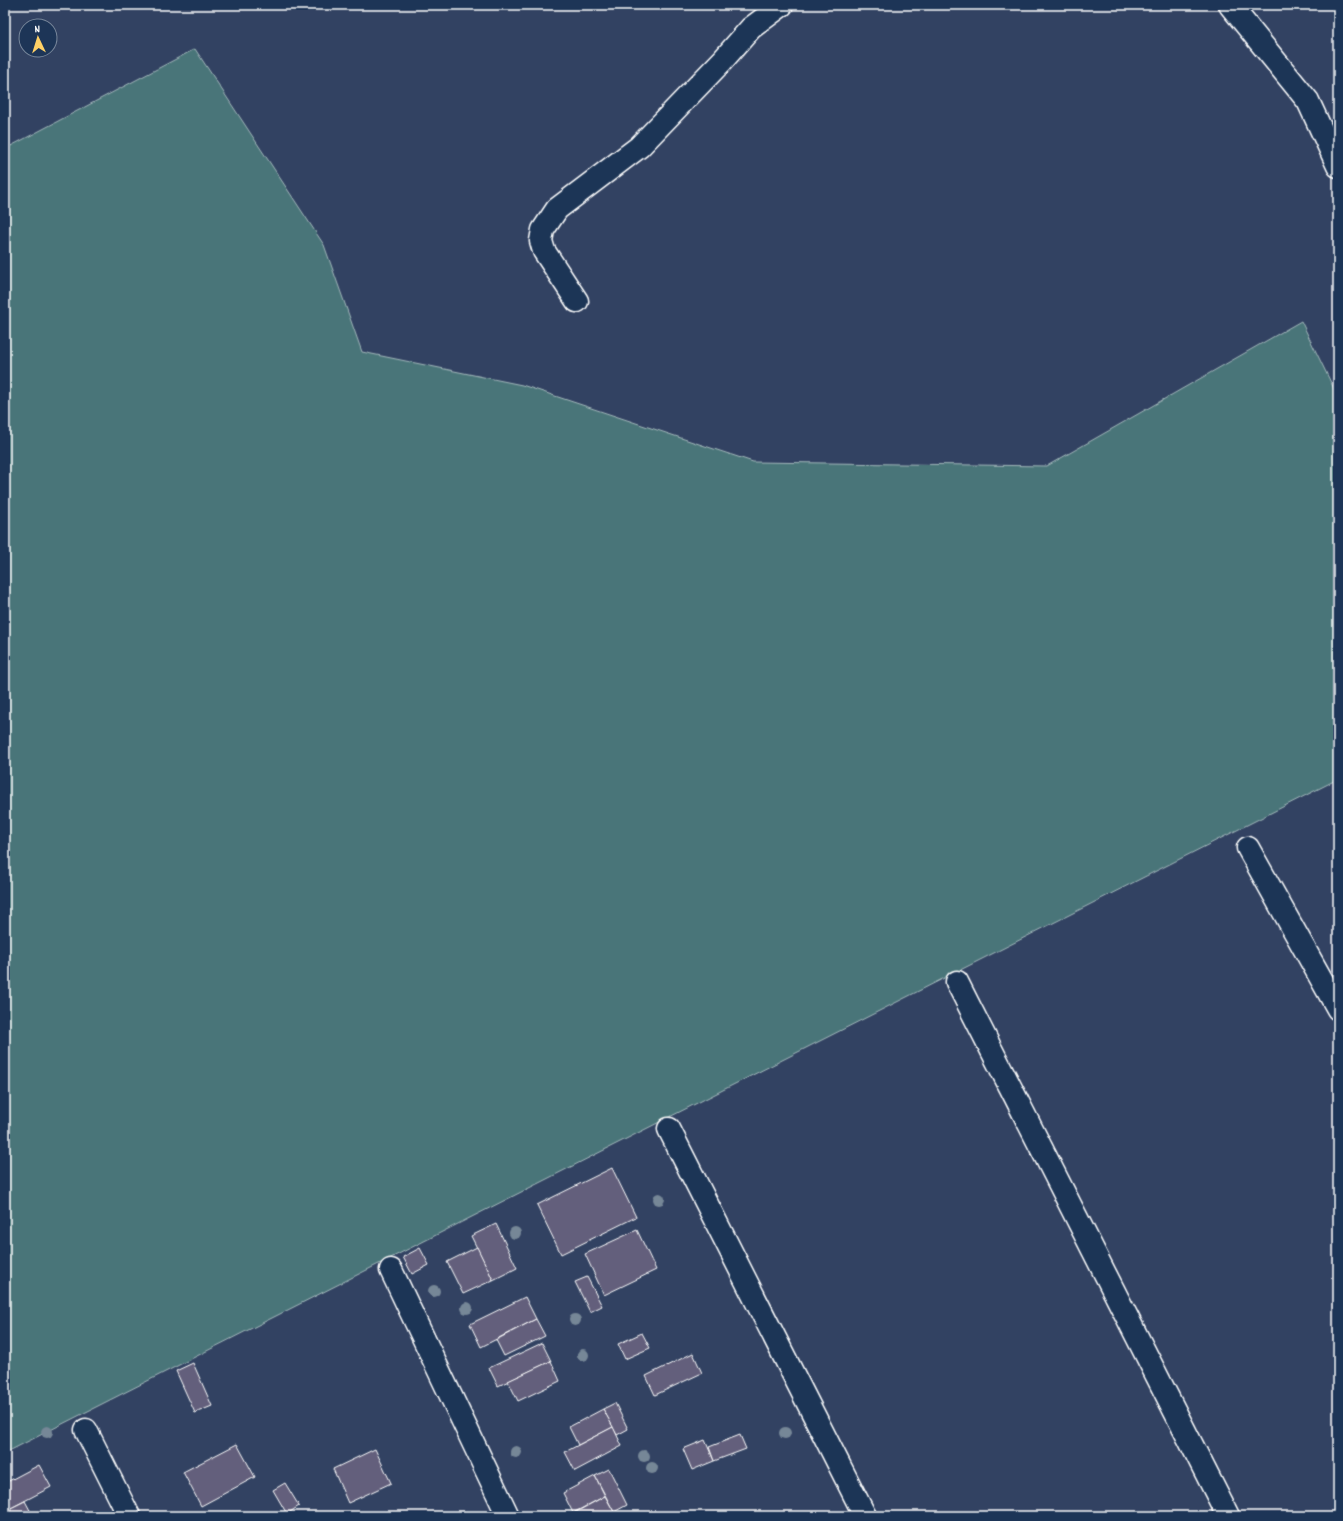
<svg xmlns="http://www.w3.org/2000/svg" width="1343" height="1521" font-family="Dekko,sans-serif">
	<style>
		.green { fill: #4a7479; stroke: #a4babc }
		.building { fill: #635f7b; stroke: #fff }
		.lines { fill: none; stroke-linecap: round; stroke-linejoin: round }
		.street-casing { stroke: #fff; stroke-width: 25 }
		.street { stroke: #1d3557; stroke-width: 22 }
		.tree { fill: #768797 }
	</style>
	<rect width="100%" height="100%" fill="#324262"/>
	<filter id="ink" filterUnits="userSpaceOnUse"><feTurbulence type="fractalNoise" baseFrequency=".025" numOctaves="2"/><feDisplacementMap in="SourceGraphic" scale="8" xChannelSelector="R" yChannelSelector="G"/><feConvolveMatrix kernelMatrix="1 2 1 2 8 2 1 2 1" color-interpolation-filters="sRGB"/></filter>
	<g filter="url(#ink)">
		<path class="green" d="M195,49l129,196 38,107 160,33 231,77 294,4 254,-145 37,76v382l-1333,674v-1304z"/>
		<g class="building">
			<path d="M612,1168l24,49 -75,37 -24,-49z"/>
			<path d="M496,1224l21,44 -24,12 -22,-44z"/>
			<path d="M637,1230l19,40 -52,25 -19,-41z"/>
			<path d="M477,1247l16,33 -30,14 -16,-32z"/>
			<path d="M420,1248l9,17 -17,9 -9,-17z"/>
			<path d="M587,1277l15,29 -12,6 -15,-30z"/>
			<path d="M525,1297l11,22 -55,28 -11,-23z"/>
			<path d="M536,1319l9,17 -41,20 -8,-16z"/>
			<path d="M642,1333l8,15 -25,11 -7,-15z"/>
			<path d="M542,1343l9,18 -53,25 -9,-18z"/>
			<path d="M693,1353l9,20 -47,22 -9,-19z"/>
			<path d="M551,1361l9,20 -42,20 -10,-20z"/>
			<path d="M193,1363l19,43 -17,7 -19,-42z"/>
			<path d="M615,1403l13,26 -11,6 -14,-26z"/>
			<path d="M603,1409l10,18 -35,18 -9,-18z"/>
			<path d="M613,1427l9,19 -47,25 -10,-19z"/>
			<path d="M740,1435l6,14 -32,12 -5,-14z"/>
			<path d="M705,1440l9,21 -22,9 -9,-21z"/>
			<path d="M237,1444l18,33 -54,29 -18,-34z"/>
			<path d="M375,1449l16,34 -43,20 -15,-34z"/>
			<path d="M39,1465l12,22 -42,22 -4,-7v-19z"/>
			<path d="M609,1469l18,36 -13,7 -19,-36z"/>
			<path d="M595,1476l10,20 -32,17 -10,-20z"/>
			<path d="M285,1483l14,23 -12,8 -14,-24z"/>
			<path d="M605,1496l9,16 -6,4h-39z"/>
			<path d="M25,1501l8,15h-20l-4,-7z"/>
		</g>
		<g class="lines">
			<defs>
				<g id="street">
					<path d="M1230,5l78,96 30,65"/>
					<path d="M577,301l-33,-50 -3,-10 2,-11 14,-21 82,-62 83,-86 29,-33 31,-23"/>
					<path d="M1248,848l90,161"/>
					<path d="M957,982l271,534"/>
					<path d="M669,1129l196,387"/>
					<path d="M391,1270l117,246"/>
					<path d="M86,1430l43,86"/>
				</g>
			</defs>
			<use href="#street" class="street-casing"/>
			<use href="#street" class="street"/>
		</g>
		<g class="tree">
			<circle cx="659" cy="1199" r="6"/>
			<circle cx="515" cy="1233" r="6"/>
			<circle cx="434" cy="1291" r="6"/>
			<circle cx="467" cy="1308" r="6"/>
			<circle cx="575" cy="1320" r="6"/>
			<circle cx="583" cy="1355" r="6"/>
			<circle cx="47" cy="1432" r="6"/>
			<circle cx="785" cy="1433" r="6"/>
			<circle cx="516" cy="1452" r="6"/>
			<circle cx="644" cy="1456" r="6"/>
			<circle cx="652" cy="1468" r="6"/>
		</g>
	</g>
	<rect width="1343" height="1521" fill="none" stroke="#1d3557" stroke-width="20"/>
	<rect x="10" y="10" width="1323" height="1501" fill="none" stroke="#fff" stroke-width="1.5" filter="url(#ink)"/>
	<g transform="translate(38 38) rotate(356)"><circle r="19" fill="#1d3557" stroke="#77869a"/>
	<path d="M0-3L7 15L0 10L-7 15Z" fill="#ffd166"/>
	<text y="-6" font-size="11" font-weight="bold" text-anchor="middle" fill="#ffffff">N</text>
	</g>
</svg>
